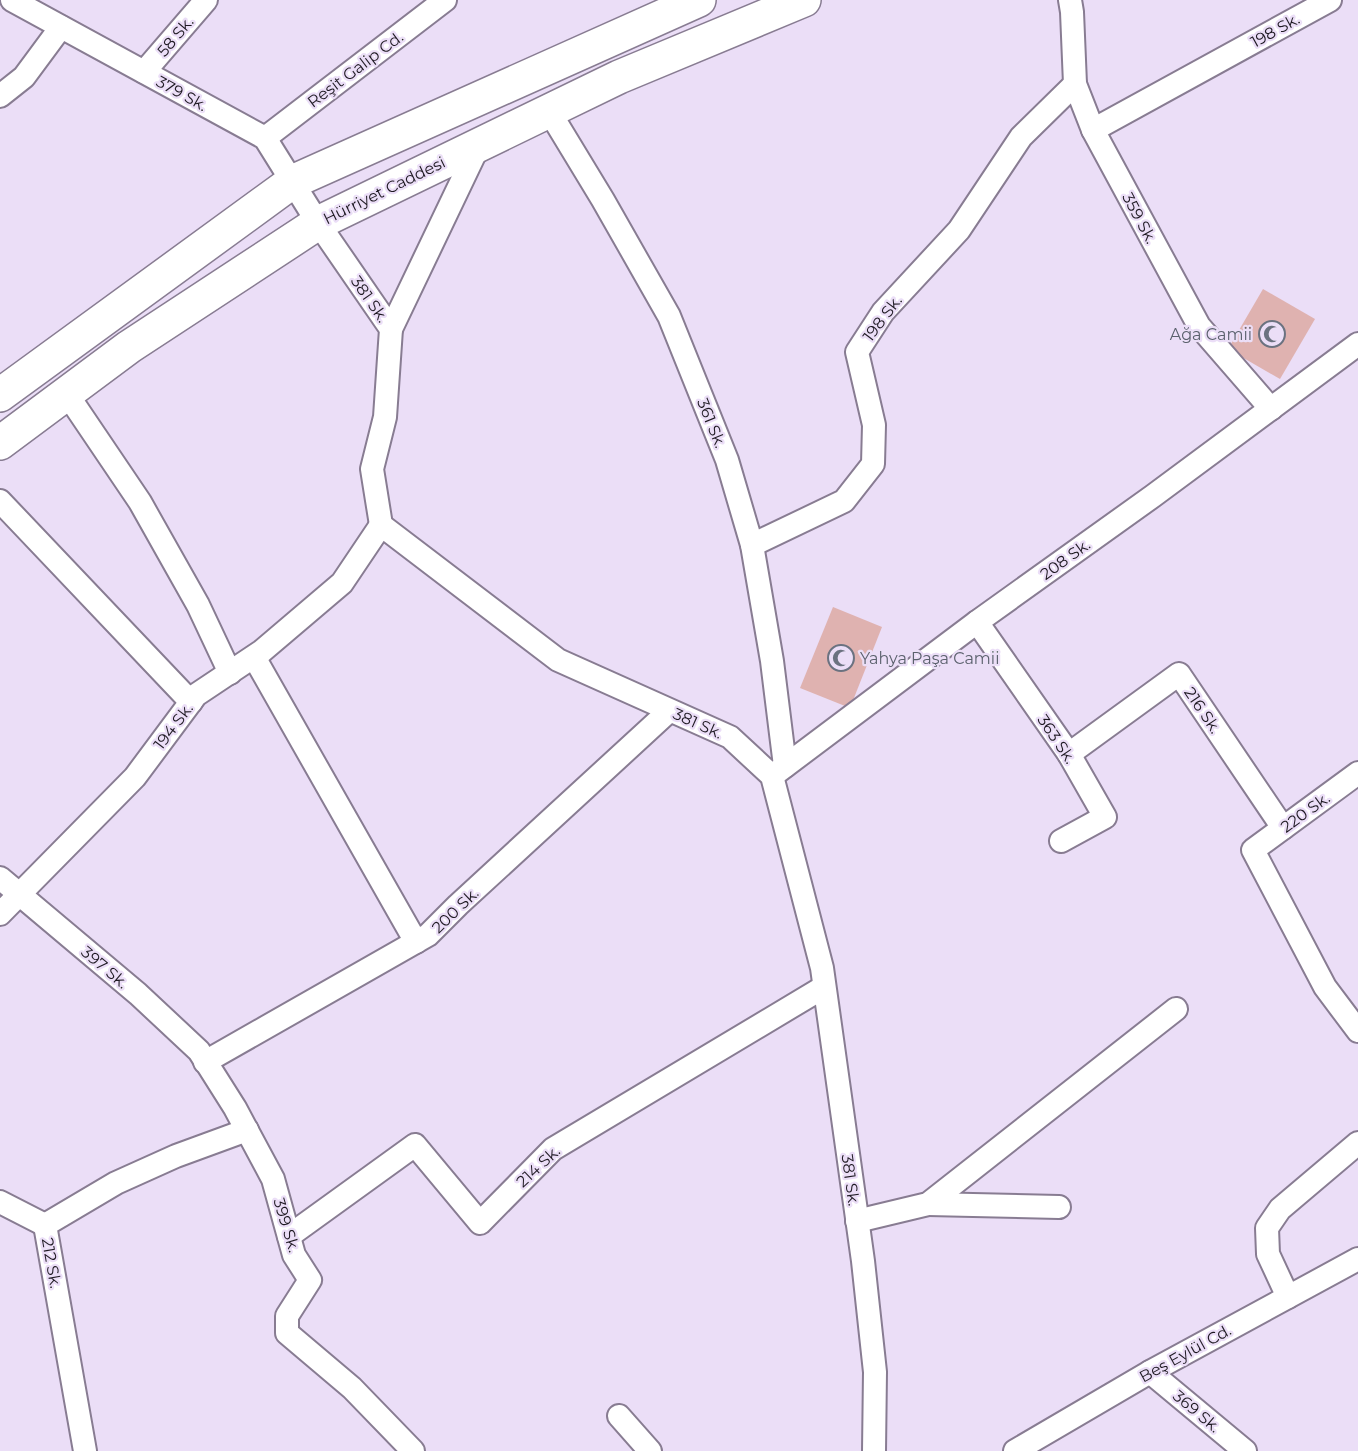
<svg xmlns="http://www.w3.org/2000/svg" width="1358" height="1451" font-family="Montserrat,sans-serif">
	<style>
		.building { fill: #dfb2b0 }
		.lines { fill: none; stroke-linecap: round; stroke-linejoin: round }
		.minor-casing { stroke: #887c92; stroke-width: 26 }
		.secondary-casing { stroke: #887c92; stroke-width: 36 }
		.minor { stroke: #fff; stroke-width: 22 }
		.secondary { stroke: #fff; stroke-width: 33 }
		.labels { text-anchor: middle; stroke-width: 4.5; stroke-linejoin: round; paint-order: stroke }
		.street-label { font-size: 16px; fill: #1e1922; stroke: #ebdef7 }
		.worship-label { font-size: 16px; fill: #5b616d; stroke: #ebdef7; text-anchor: end }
	</style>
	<rect width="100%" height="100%" fill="#ebdef7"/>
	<g class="building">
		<path d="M1263,289l52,30 -35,60 -52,-30z"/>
		<path d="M833,607l49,20 -32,81 -50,-20z"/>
	</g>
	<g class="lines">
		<defs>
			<g id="minor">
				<path d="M12,0l253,138 53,85 73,106 -6,88 -13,52 9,56 177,135 172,77 42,39 50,192 41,293 12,111 -1,79"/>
				<path d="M1070,0l2,12 3,72 18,46 106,196 72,83"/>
				<path d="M144,72l62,-72"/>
				<path d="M0,96l24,-19 37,-50"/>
				<path d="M549,111l54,89 66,116 58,144 25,85 20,116 13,105"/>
				<path d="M1093,130l237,-130"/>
				<path d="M265,138l180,-138"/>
				<path d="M391,329l88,-184"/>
				<path d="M67,394l73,108 58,103 32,68"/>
				<path d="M0,501l191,201"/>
				<path d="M752,545l92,-44 29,-37 1,-39 -17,-73 26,-40 76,-82 62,-93 54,-53"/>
				<path d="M977,622l92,132 36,63 -44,24"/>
				<path d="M254,657l162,285"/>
				<path d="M1069,754l110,-80 104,154"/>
				<path d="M1358,773l-105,77 72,137 33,44"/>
				<path d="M772,776l205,-154 176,-126 205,-152"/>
				<path d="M0,878l138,116 61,57 36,57 38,71 21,76 16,25 -23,36v17l65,55 61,63"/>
				<path d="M0,914l135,-137 61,-82 66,-44 80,-68 39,-58"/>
				<path d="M205,1062l223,-127 30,-30 211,-194"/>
				<path d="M0,1202l45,23"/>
				<path d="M928,1204l131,3"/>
				<path d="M857,1221l71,-17 248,-195"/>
				<path d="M289,1236l126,-91 65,78 73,-74 271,-162"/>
				<path d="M1288,1297l-20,-43 -1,-26 13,-19 78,-66"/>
				<path d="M1150,1372l95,79"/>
				<path d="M619,1416l31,35"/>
				<path d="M85,1451l-40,-226 71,-42 60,-27 71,-26"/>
				<path d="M1015,1451l135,-79 208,-113"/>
			</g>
			<g id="secondary">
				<path d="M0,395l292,-213 407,-182"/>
				<path d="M0,443l129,-96 189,-124 301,-146 185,-77"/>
			</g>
		</defs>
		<use href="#minor" class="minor-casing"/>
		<use href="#secondary" class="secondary-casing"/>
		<use href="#minor" class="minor"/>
		<use href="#secondary" class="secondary"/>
	</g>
	<defs>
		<symbol id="mosque-ring" viewBox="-11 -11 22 22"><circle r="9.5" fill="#ebdef7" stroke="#6b7280" stroke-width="1.5"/><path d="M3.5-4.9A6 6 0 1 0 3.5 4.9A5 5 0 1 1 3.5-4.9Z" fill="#6b7280"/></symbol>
	</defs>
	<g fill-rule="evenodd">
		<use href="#mosque-ring" x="1257" y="319" width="30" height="30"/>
		<use href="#mosque-ring" x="826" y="643" width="30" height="30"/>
	</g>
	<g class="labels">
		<g class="street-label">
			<text transform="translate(1275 30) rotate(-29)" y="6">198 Sk.</text>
			<text transform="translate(175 36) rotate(-50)" y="6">58 Sk.</text>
			<text transform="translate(355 69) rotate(-37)" y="6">Reşit Galip Cd.</text>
			<text transform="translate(182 93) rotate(29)" y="6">379 Sk.</text>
			<text transform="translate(384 190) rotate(-26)" y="6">Hürriyet Caddesi</text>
			<text transform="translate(1140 218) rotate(62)" y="6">359 Sk.</text>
			<text transform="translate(370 299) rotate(55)" y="6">381 Sk.</text>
			<text transform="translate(882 318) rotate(-53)" y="6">198 Sk.</text>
			<text transform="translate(712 423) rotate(68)" y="6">361 Sk.</text>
			<text transform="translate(1065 559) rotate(-36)" y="6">208 Sk.</text>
			<text transform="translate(1203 710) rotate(56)" y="6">216 Sk.</text>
			<text transform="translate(698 723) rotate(24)" y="6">381 Sk.</text>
			<text transform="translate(173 726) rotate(-53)" y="6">194 Sk.</text>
			<text transform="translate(1057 739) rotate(56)" y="6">363 Sk.</text>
			<text transform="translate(1305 812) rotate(-36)" y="6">220 Sk.</text>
			<text transform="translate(455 910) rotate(-44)" y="6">200 Sk.</text>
			<text transform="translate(105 967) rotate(40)" y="6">397 Sk.</text>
			<text transform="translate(538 1166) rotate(-43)" y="6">214 Sk.</text>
			<text transform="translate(851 1180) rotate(82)" y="6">381 Sk.</text>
			<text transform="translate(287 1225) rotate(73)" y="6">399 Sk.</text>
			<text transform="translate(52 1263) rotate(80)" y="6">212 Sk.</text>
			<text transform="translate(1185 1353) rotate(-29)" y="6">Beş Eylül Cd.</text>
			<text transform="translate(1197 1411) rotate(40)" y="6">369 Sk.</text>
		</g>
		<g class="worship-label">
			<text x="1252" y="340">Ağa Camii</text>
			<text x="860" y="664" text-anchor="start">Yahya Paşa Camii</text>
		</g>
	</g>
</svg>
